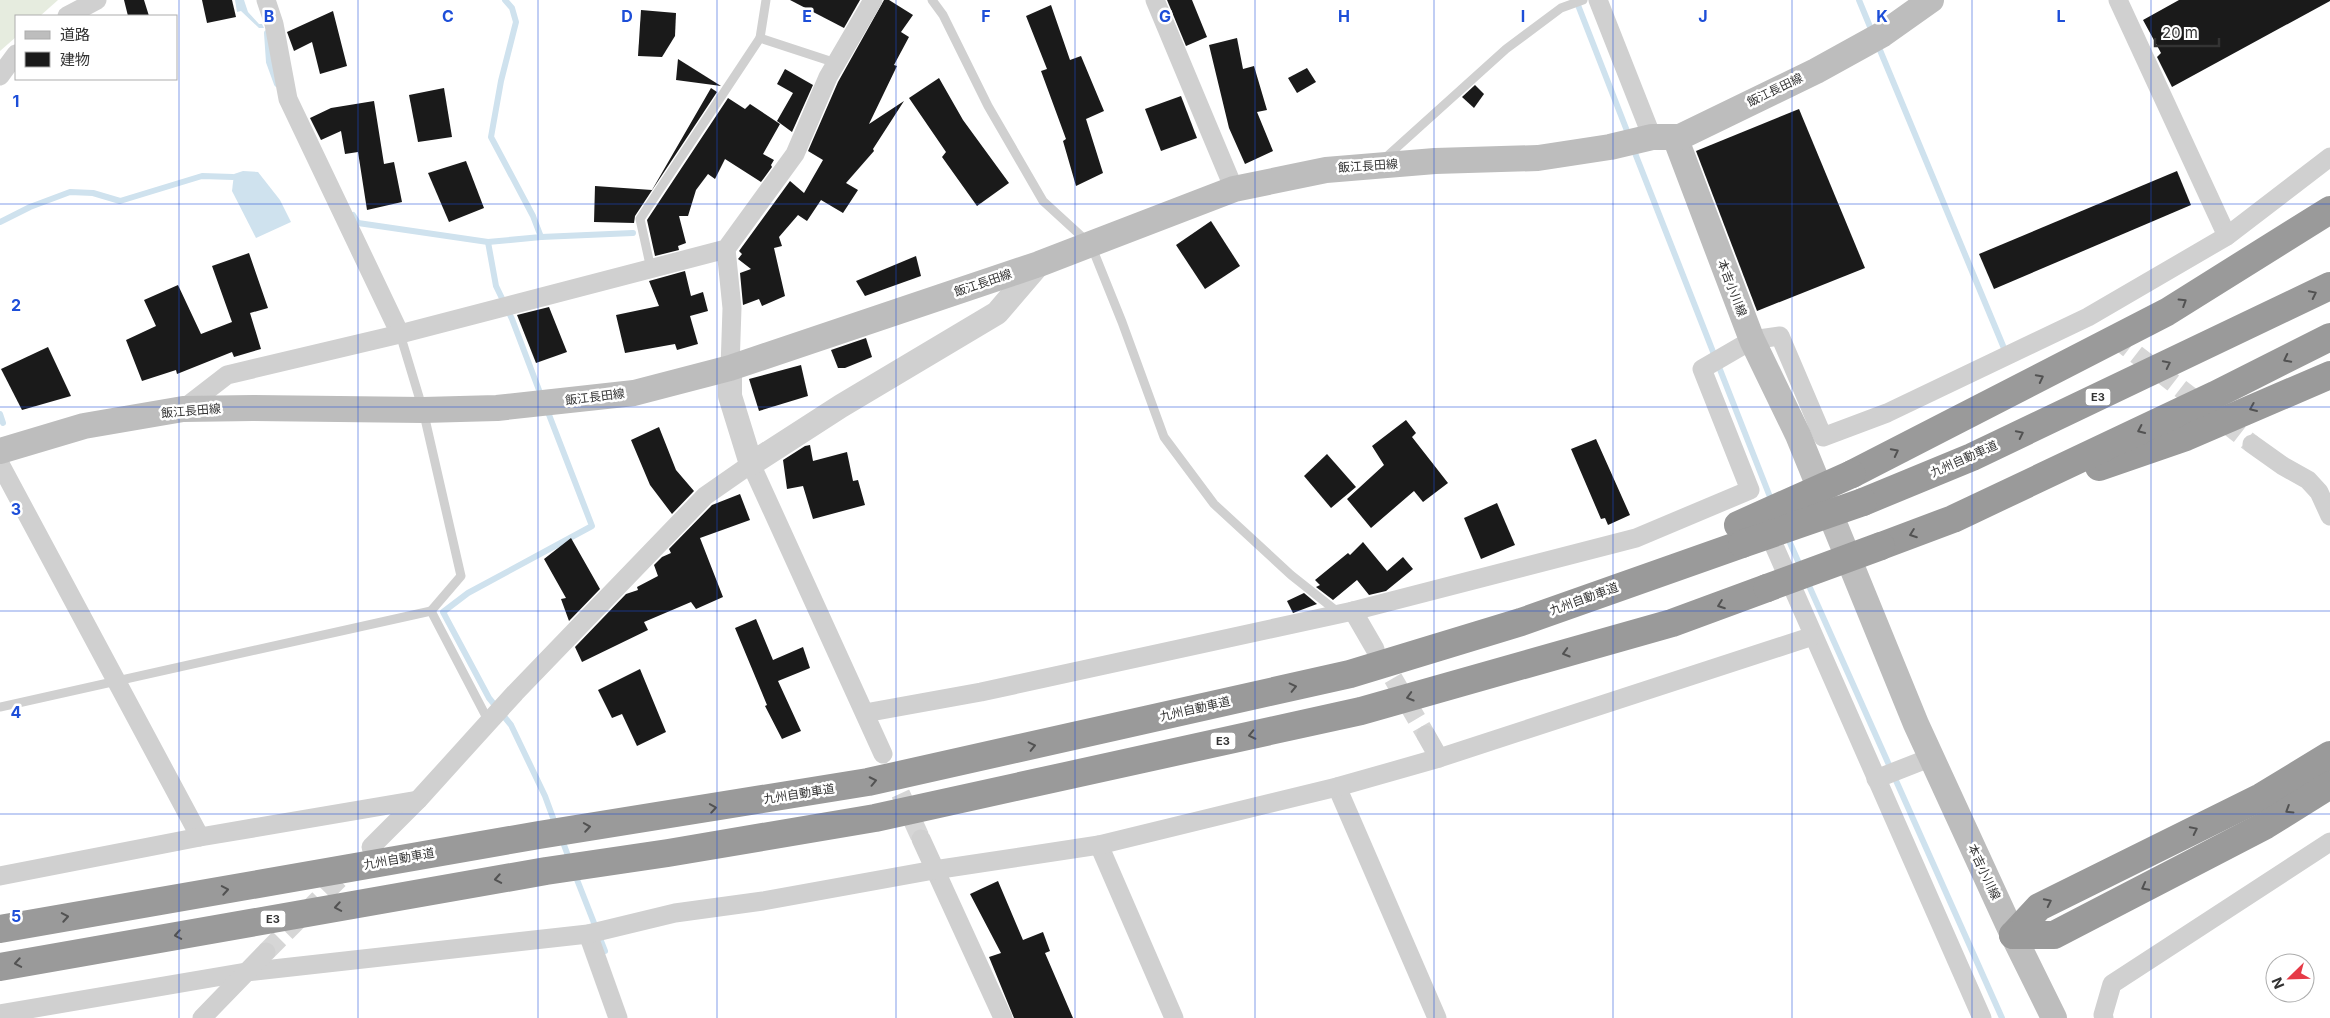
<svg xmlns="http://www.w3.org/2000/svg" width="2330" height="1018" font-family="Inter,'Noto Sans JP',sans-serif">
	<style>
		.green { fill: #e6ecdf }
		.water { fill: #cfe2ee }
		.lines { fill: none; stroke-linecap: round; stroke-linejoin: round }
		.stream { stroke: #cfe2ee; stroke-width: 6 }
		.building { fill: #1a1a1a }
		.minor-tunnel { stroke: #d6d6d6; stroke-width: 19; stroke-dasharray: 19 9; stroke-linecap: butt }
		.service { stroke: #d0d0d0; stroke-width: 9 }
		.minor { stroke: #d0d0d0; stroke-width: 19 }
		.tertiary { stroke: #d0d0d0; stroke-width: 24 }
		.secondary { stroke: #bdbdbd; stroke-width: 26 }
		.motorway { stroke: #9a9a9a; stroke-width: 28 }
		.motorway-bridge { stroke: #9a9a9a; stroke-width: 28 }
		.oneway { stroke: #525252 }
		.grid { fill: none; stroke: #1d4ed8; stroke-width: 1; stroke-opacity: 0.55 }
		.labels { text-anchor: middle; stroke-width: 5; stroke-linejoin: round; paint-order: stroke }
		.shield { fill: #fff; stroke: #707070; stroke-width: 1 }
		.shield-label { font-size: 11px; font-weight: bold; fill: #333 }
		.street-label { font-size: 12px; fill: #333; stroke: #fff }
		.grid-label { font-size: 16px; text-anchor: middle; font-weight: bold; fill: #1d4ed8; stroke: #fff; stroke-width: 5; stroke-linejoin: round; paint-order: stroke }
	</style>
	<rect width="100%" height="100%" fill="#fff"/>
	<path class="green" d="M0,0h58l-18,16h-24v21l-16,14z"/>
	<g class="water">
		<path d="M235,0h9l4,12 11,12h3l2,4h-5l-18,-17 -4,1z"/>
		<path d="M243,171l15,1 22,28 11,22 -35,16 -24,-47 2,-17z"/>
	</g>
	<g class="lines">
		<g class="stream">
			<path d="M1576,0l53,136"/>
			<path d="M1859,0l14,34"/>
			<path d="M267,33l2,29 8,22"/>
			<path d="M1877,43l129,310"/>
			<path d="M1633,148l139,354"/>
			<path d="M353,215l5,8 130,19 8,44 16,33 30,79"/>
			<path d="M0,222l30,-15 40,-15 23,1 27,8 82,-25 31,1"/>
			<path d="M541,237l92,-4"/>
			<path d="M488,242l53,-5 -8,-21 -42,-79 10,-56 15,-59 -4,-14 -7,-8"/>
			<path d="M546,407l46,119 -124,67 -25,19 46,86 22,27 34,71 11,30"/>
			<path d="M0,414l3,9"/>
			<path d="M1787,536l14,32"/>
			<path d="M1806,579l196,439"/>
			<path d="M561,837l9,24"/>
			<path d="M574,872l31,79"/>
		</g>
	</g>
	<g class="building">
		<path d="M124,0h20l5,16h-21z"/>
		<path d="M202,0h30l4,17 -29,6z"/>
		<path d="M790,0h70l-16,28z"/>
		<path d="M884,0h5l24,15 -12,17 8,5 -15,28 3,1 -28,58 35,-23 -31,48 1,2 -28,32 12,7 -15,23 -22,-13 -14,21 -9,-6 -19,22 3,9 -8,2 11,48 -23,10 -3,-7 -16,6 -3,-32 11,-4 -13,-10 4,-5 -3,-3 51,-70 14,12 19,-33 -15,-9 30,-69z"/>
		<path d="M1167,0h25l15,37 -21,9z"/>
		<path d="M2179,0h151v1l-158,86 -15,-30 4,-4 -18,-33z"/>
		<path d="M1051,5l19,55 11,-4 23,55 -18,8 17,54 -27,13 -13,-45 3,-2 -25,-68 6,-2 -21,-53z"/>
		<path d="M641,10l35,3 -1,23 -13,21 -24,-1z"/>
		<path d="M333,11l14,55 -27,8 -8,-32 -18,9 -7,-19z"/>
		<path d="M1237,38l6,31 11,-3 13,44 -10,2 16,39 -28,13 -16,-36 -20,-83z"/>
		<path d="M678,59l43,27 -45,-6z"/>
		<path d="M1307,68l9,14 -19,11 -9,-15z"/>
		<path d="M785,69l28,16 -21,47 -15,-11 16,-28 -16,-9z"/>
		<path d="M939,78l24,42 46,63 -32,23 -35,-49 4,-5 -37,-54z"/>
		<path d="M1475,85l9,9 -10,14 -12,-11z"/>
		<path d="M444,88l8,49 -34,5 -9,-47z"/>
		<path d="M711,88l6,4 -82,124 -1,7 -40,-1 1,-36 57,4z"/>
		<path d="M1181,96l16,42 -36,13 -16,-42z"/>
		<path d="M728,98l17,11 5,-5 30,20 -17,30 11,6 -3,5 1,2 -11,15 -36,-23 -10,20 -7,-5 -12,16 -8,26h-9l7,27 -8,3 1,4 -24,6 -8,-36z"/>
		<path d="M374,101l10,63 10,-2 8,40 -35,8 -9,-58 -13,2 -4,-23 -20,9 -11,-22 21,-10z"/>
		<path d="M1799,109l66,159 -108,43 -61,-160z"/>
		<path d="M466,161l18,47 -35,14 -21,-49z"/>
		<path d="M2177,171l14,34 -197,84 -15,-35z"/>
		<path d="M1211,221l29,45 -35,23 -29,-44z"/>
		<path d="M249,253l19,55 -18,5 11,36 -27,8 -2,-5 -55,22 -1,-4 -34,11 -16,-41 30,-14 -12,-26 34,-15 23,49 31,-12 -20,-56z"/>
		<path d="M916,256l5,20 -56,20 -9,-15z"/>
		<path d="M685,271l6,25 12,-4 5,19 -18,5 8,28 -21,6 -2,-6 -50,9 -9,-38 43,-9 -10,-25z"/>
		<path d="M549,307l18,45 -31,11 -19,-48z"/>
		<path d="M866,338l6,19 -27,11h-7l-7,-18z"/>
		<path d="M48,347l23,49 -49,14 -21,-41z"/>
		<path d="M801,365l7,31 -49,15 -10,-32z"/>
		<path d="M1406,420l10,13 -4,4 36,46 -25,19 -9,-11 -43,37 -24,-29 37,-34 -12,-19z"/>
		<path d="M659,427l17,43 18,21 -22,23 -22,-29 -19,-45z"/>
		<path d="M1596,439l34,76 -22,10 -3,-7 -4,1 -30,-70z"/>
		<path d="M810,445l3,16 34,-9 6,29 5,-1 7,25 -52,14 -10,-33 -16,3 -4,-29 22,-14z"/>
		<path d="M1327,454l29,33 -25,21 -27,-32z"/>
		<path d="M740,494l10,26 -50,18 23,59 -27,12 -5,-7 -47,20 4,8 -66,32 -7,-15 51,-53 12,-4 -1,-3 21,-11 -4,-11 8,-8 9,-4 -2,-4 43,-44z"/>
		<path d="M1497,503l18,42 -34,14 -17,-41z"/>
		<path d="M571,538l29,51 -31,32 -8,-22 5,-1 -22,-39z"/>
		<path d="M1363,542l24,29 16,-14 10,12 -27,22 -17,4 -12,-15 -24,20 -17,-13 4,-2 -5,-5 33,-27 2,2z"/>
		<path d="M1304,593l13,11 -24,9 -6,-12z"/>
		<path d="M756,619l17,41 30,-13 7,21 -32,13 23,50 -19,8 -17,-33 2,-1 -32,-77z"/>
		<path d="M640,669l26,63 -29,14 -15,-32 -10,4 -14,-28z"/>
		<path d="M998,881l25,59 20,-8 7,19 -5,2 28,65h-59l-25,-61 12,-4 -31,-59z"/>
	</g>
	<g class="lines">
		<g class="minor-tunnel">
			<path d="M2114,337l138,107"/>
			<path d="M1379,654l47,81"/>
			<path d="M889,768l32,71"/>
			<path d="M266,952l84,-84"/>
		</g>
		<g class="service">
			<path d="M932,0l11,15 45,91 55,95 48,44 31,77 42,115 50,67 77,71 48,38"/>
			<path d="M760,38l6,-38"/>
			<path d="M1384,159l122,-110 55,-41 22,-8"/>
			<path d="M651,269l-11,-50 120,-181 76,25"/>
			<path d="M400,334l23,76 38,166 -30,35"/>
			<path d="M0,707l431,-96 58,111"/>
		</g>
		<g class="minor">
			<path d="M266,0l8,24 14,75 112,235"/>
			<path d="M1155,0l79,189"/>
			<path d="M1598,0l54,137"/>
			<path d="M2118,0l109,236"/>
			<path d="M67,16l30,-16"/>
			<path d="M0,76l16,-22"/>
			<path d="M726,249l6,59 -2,60"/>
			<path d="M183,409l44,-34 173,-41 326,-85 69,-95 33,-77 45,-77"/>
			<path d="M2252,444l31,22 25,14 11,12 11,24"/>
			<path d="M0,464l200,373"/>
			<path d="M1765,525l217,493"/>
			<path d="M1353,611l22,38"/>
			<path d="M865,713l116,-21 372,-81 283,-73 114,-48 -48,-121 50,-29 28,-4 43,101 64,-24 201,-96 139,-81 103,-79"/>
			<path d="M1426,735l13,23"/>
			<path d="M1876,779l56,-22"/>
			<path d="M1337,787l100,231"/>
			<path d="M921,839l82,179"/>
			<path d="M1099,845l75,173"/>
			<path d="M371,847l47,-47 97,-107 190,-197 46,-32 132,290"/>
			<path d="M0,876l200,-39 218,-37"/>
			<path d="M588,934l30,84"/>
			<path d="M0,1014l246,-42 342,-38 87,-21 88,-12 171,-31 165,-25 238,-58 102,-29 374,-122"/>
			<path d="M202,1018l64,-66"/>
			<path d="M2104,1018l-1,-3 9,-31 218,-142"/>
		</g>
		<path class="tertiary" d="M730,368v28l21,68 90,-58 156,-93 42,-49"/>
		<g class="secondary">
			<path d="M1675,137l77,203 46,95 118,289 97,211 41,83"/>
			<path d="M0,451l84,-25 99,-17 70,-1 170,2 74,-2 137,-15 96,-25 309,-104 195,-75 92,-19 109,-9 103,-3 72,-11 42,-10h28l136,-66 67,-37 48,-34"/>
		</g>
		<g class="motorway">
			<path d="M2099,467l87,-30 144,-62"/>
			<path d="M1852,474l315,-162 163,-102"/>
			<path d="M1863,502l109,-45 358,-171"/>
			<path d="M1881,546l72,-27 262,-124 115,-58"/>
			<path d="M0,929l539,-94 329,-53 482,-108 171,-52 221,-78"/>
			<path d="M2013,935l26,-28 222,-110 69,-42"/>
			<path d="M2013,935h41l212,-110 64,-40"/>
			<path d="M0,967l546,-96 122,-18 207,-35 486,-107 311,-88 95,-35"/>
		</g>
		<g class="motorway-bridge">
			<path d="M1738,525l114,-51"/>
			<path d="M1742,544l121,-42"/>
			<path d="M1767,588l114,-42"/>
		</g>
	</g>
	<defs><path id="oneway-chevron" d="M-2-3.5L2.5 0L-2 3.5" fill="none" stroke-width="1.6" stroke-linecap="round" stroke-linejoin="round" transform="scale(1.25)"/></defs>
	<g class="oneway">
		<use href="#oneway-chevron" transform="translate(2313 294) rotate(-26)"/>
		<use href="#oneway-chevron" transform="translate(2183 302) rotate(-32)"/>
		<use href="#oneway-chevron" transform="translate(2287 359) rotate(153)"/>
		<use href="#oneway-chevron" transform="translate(2167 364) rotate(-26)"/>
		<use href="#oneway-chevron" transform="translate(2040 378) rotate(-27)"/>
		<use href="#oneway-chevron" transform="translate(2253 408) rotate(157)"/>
		<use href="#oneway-chevron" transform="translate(2141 430) rotate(155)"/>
		<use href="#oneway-chevron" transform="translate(2020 434) rotate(-26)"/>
		<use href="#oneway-chevron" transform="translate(1895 452) rotate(-27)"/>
		<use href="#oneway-chevron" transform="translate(1913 534) rotate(160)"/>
		<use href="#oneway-chevron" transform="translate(1721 605) rotate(160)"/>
		<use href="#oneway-chevron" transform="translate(1566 653) rotate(164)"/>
		<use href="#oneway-chevron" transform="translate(1293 687) rotate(-13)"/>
		<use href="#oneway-chevron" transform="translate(1410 697) rotate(164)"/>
		<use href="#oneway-chevron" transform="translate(1252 735) rotate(168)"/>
		<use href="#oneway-chevron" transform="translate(1032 746) rotate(-13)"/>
		<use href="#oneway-chevron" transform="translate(873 781) rotate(-12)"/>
		<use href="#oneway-chevron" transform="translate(713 808) rotate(-9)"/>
		<use href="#oneway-chevron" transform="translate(2289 810) rotate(148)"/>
		<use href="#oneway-chevron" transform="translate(587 827) rotate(-9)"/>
		<use href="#oneway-chevron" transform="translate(2194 830) rotate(-26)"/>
		<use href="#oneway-chevron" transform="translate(498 879) rotate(170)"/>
		<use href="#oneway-chevron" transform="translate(2145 887) rotate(152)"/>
		<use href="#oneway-chevron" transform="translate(225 890) rotate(-10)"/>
		<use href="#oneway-chevron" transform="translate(2048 902) rotate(-26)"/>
		<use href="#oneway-chevron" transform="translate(338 907) rotate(170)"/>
		<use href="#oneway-chevron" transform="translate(65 917) rotate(-10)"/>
		<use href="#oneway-chevron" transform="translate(178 935) rotate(170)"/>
		<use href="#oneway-chevron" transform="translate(18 963) rotate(170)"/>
	</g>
	<path class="grid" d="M179,0v1018M358,0v1018M538,0v1018M717,0v1018M896,0v1018M1075,0v1018M1255,0v1018M1434,0v1018M1613,0v1018M1792,0v1018M1972,0v1018M2151,0v1018M0,204h2330M0,407h2330M0,611h2330M0,814h2330"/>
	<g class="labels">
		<g class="shield">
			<rect x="2085.5" y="388.5" width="25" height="17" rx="4"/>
			<rect x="1210.5" y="732.5" width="25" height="17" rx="4"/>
			<rect x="260.5" y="910.5" width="25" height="17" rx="4"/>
		</g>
		<g class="shield-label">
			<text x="2098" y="401">E3</text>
			<text x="1223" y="745">E3</text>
			<text x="273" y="923">E3</text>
		</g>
		<g class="street-label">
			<text transform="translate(1775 90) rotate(-26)" y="4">飯江長田線</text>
			<text transform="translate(1368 166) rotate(-4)" y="4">飯江長田線</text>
			<text transform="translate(983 283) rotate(-19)" y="4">飯江長田線</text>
			<text transform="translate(1732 288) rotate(69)" y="4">本吉小川線</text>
			<text transform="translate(595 397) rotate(-7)" y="4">飯江長田線</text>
			<text transform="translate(191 411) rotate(-5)" y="4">飯江長田線</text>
			<text transform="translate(1964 459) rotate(-24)" y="4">九州自動車道</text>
			<text transform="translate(1584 599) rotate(-20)" y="4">九州自動車道</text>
			<text transform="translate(1195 709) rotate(-13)" y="4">九州自動車道</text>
			<text transform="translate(799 794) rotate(-9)" y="4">九州自動車道</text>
			<text transform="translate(399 859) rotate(-10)" y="4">九州自動車道</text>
			<text transform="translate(1984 872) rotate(65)" y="4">本吉小川線</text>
		</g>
	</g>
	<g class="grid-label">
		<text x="269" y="22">B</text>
		<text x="448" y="22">C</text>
		<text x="627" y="22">D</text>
		<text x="807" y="22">E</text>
		<text x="986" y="22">F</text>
		<text x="1165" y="22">G</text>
		<text x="1344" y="22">H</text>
		<text x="1523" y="22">I</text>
		<text x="1703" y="22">J</text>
		<text x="1882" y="22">K</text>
		<text x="2061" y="22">L</text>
		<text x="16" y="107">1</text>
		<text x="16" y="311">2</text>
		<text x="16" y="515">3</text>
		<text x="16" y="718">4</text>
		<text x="16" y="922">5</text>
	</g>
	<rect x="15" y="15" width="162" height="65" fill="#ffffff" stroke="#adadad"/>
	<rect x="25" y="31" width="25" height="8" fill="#bdbdbd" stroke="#adadad"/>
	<text x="60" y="40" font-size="15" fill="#333333">道路</text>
	<rect x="25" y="52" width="25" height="15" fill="#1a1a1a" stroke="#adadad"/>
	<text x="60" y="65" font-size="15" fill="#333333">建物</text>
	<g transform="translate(2290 978) rotate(247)"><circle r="24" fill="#ffffff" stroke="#adadad"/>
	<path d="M0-4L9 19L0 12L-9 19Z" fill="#e63946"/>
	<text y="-8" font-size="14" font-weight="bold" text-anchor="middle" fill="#333333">N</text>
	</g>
	<path d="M2155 38v8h64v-8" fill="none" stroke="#333333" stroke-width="2.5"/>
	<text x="2162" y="38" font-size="15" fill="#333333" stroke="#ffffff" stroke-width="4" paint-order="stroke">20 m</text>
</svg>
